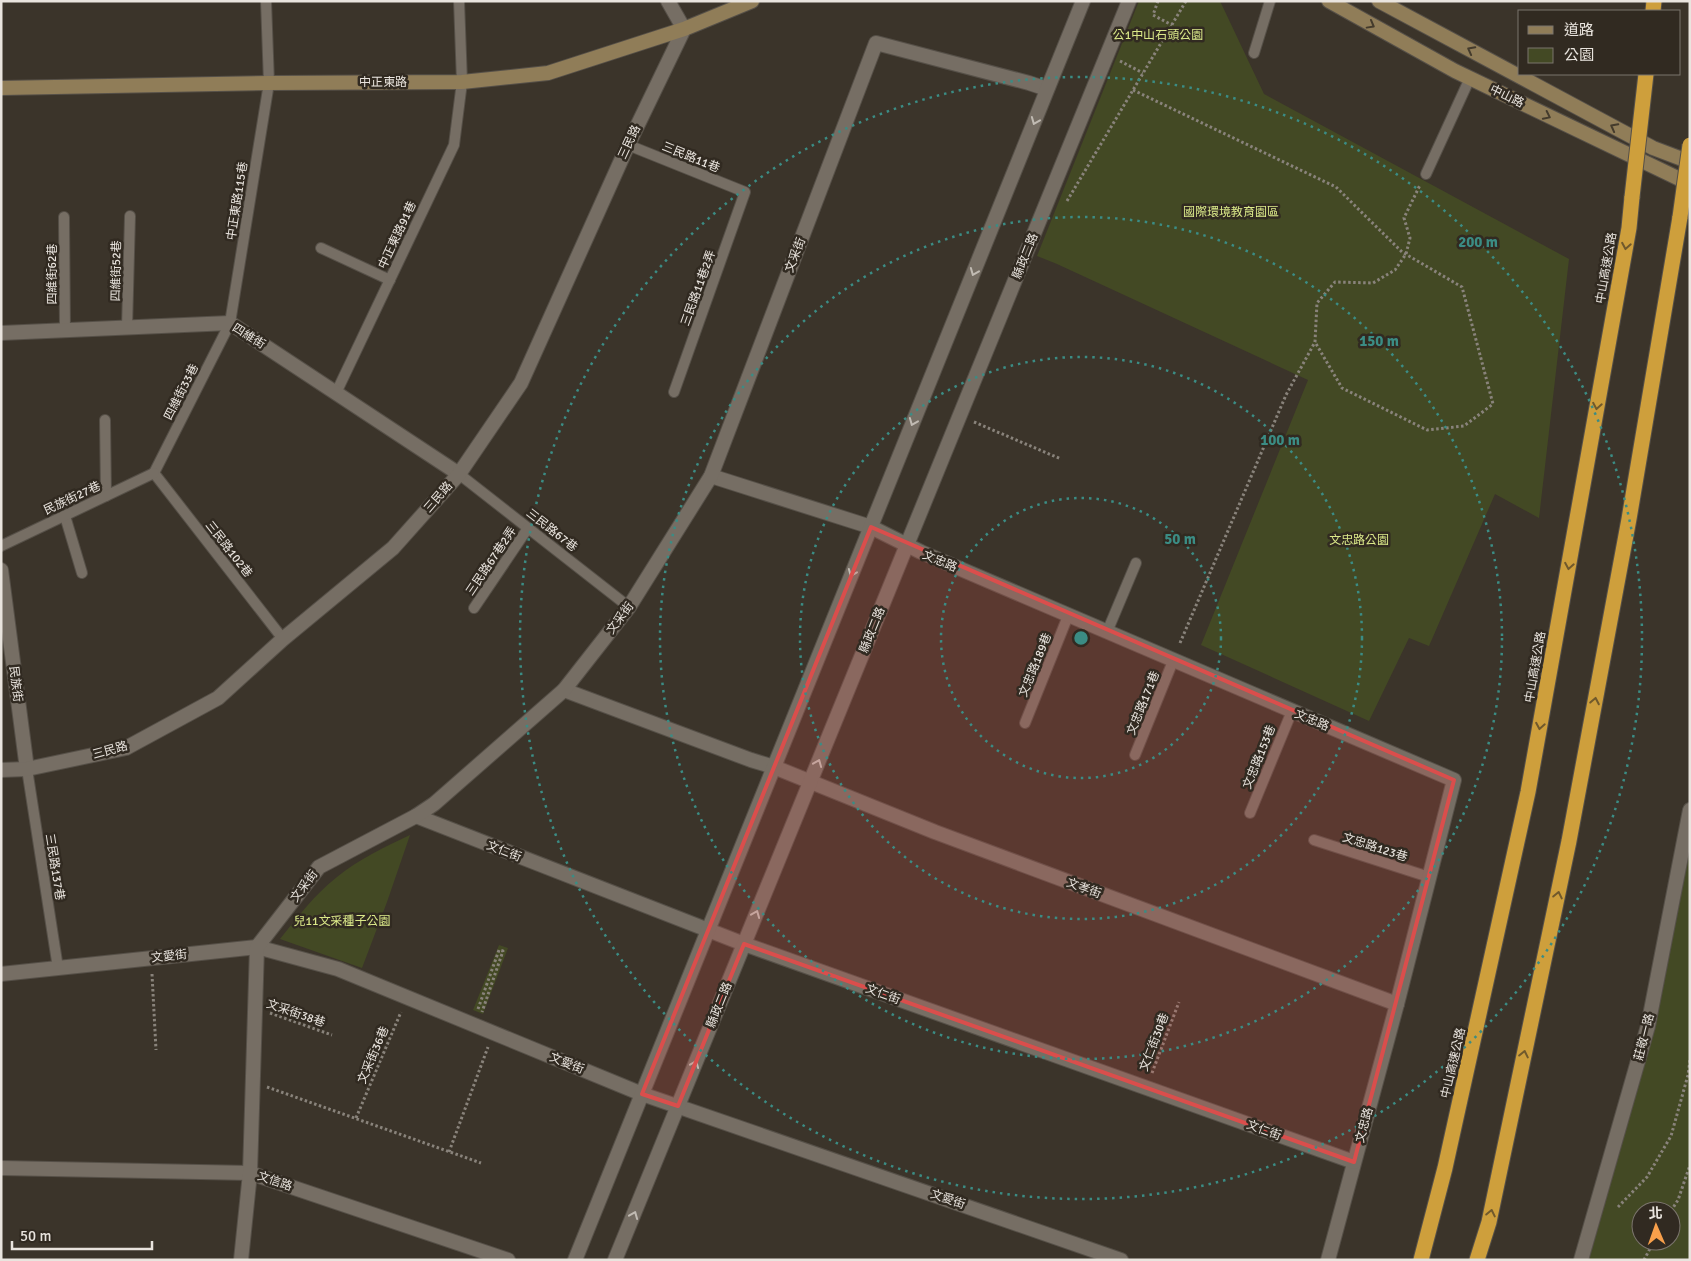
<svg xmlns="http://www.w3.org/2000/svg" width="1691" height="1261" font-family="Signika,'Noto Sans TC',sans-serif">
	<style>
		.green { fill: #434924; fill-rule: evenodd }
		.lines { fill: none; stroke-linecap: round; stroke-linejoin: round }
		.service-casing { stroke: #565048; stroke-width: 12 }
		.minor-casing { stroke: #565048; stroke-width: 16 }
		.tertiary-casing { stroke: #565048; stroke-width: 16 }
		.secondary-casing { stroke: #565048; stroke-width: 16 }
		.motorway-casing { stroke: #565048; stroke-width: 17 }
		.path { stroke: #89837b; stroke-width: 3; stroke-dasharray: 2.5 2.5; stroke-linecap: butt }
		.service { stroke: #766e64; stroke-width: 10 }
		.minor { stroke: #766e64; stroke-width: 14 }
		.tertiary { stroke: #766e64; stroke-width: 14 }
		.secondary { stroke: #907d58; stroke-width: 14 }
		.motorway { stroke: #ce9f3c; stroke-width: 15 }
		.motorway-bridge-casing { stroke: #565048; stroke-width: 17; stroke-linecap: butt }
		.motorway-bridge { stroke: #ce9f3c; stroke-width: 15 }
		.oneway { stroke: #443b2c }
		.oneway2 { stroke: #c1bbb3 }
		.oneway3 { stroke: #70592c }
		.marked { fill: #da4e4c; fill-opacity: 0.2; stroke: #da4e4c; stroke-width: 4; stroke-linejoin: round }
		.ring { fill: none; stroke: #3b8c84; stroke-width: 2.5; stroke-dasharray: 2.5 5 }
		.labels { text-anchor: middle; stroke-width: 5; stroke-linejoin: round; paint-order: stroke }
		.park-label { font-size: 12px; fill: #dbe989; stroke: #312a21 }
		.street-label { font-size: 12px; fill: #e9e4de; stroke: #312a21 }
		.centre { fill: #3b8c84; stroke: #312a21; stroke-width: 2.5 }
		.ring-label { font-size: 15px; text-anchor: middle; font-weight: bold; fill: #3b8c84; stroke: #312a21; stroke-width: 5; stroke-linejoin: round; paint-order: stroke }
	</style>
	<rect width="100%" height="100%" fill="#3b342a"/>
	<g class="green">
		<path d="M1139,1h81l44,93 305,165 -30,259 -44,-24 -66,152 -20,-8 -40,83 -168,-76 107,-265 -251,-116 -20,-8z"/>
		<path d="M1690,810v450h-108l66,-234zM1641,1211h30v30h-30z"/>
		<path d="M410,835l-23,67 -25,66 -82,-29c17,-21 35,-45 57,-62 22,-18 48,-30 73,-42z"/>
		<path d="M499,945l9,3 -25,66 -10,-4z"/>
	</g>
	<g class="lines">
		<defs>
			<g id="service">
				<path d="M1254,53l16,-52"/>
				<path d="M628,145l117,47 -71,200"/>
				<path d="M1426,174l44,-96"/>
				<path d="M64,217l1,113"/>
				<path d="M321,248l69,32"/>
				<path d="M127,328l3,-112"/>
				<path d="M336,393l118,-248 8,-63 -3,-81"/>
				<path d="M105,420l1,76"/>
				<path d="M154,473l76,-150 39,-240 -3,-82"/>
				<path d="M154,473l129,166"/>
				<path d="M459,474l170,133"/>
				<path d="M65,516l17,57"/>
				<path d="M1,546l153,-73"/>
				<path d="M474,608l54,-80"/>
				<path d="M1107,632l29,-69"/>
				<path d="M1025,723l43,-107"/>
				<path d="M1135,755l38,-94"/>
				<path d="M27,769l31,199"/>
				<path d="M1250,813l42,-102"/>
				<path d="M1314,840l115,37"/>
			</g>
			<g id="minor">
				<path d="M668,1l16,28"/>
				<path d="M1,333l229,-10 229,151"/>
				<path d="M711,476l160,51 50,25 533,228 -57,224 -69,256"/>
				<path d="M1,570l26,199"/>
				<path d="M564,690l187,70 23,7 161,65 462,172"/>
				<path d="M416,816l328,128 610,218"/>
				<path d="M1,974l256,-27 81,22 304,125 479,166"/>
				<path d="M1,1168l249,5 258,87"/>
				<path d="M241,1260l9,-87 7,-226 62,-80 97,-51 18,-12 130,-114 65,-83 82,-131 165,-433 153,40 18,6"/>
				<path d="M1581,1260l67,-234 42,-216"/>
			</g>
			<g id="tertiary">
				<path d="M1,770l26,-1 99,-21 92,-50 65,-59 110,-91 66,-74 62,-91 107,-238 56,-116"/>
				<path d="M575,1260l508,-1259"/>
				<path d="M615,1260l514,-1259"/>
			</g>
			<g id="secondary">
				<path d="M1329,1l126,70 235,113"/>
				<path d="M1379,1l274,147 37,14"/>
				<path d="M1,88l268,-5 193,-1 86,-9 136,-44 68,-28"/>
			</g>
			<g id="motorway">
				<path d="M1653,11l1,-10"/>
				<path d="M1421,1260l24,-92 83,-376 101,-564 3,-31"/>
				<path d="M1477,1260l12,-38 80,-381 60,-322 51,-302"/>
			</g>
		</defs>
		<use href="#service" class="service-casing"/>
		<use href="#minor" class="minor-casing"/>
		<use href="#tertiary" class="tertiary-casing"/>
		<use href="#secondary" class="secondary-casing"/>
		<use href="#motorway" class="motorway-casing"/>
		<g class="path">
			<path d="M1158,1l-5,14 19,10"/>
			<path d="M1120,61l23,12"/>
			<path d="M1133,90l203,97 66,65 60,35 31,117 -29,22 -37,4 -85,-42 -27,-46"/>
			<path d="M1067,201l119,-200"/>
			<path d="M974,422l87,37"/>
			<path d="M1180,643l106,-248 29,-53 2,-39 18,-21 38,1 22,-13 11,-16 4,-16 -6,-20 16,-33"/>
			<path d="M152,974l4,76"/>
			<path d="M478,1009l21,-59 4,1 -21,61"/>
			<path d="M270,1013l62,22"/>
			<path d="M1152,1073l27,-71"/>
			<path d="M267,1087l214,76"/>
			<path d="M356,1118l45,-106"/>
			<path d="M449,1152l39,-105"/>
			<path d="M1618,1207l29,-30 24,-41 17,-61 2,-15"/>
			<path d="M1671,1211l7,-11 12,-35"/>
			<path d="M1644,1260l10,-19"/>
		</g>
		<use href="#service" class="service"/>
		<use href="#minor" class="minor"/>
		<use href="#tertiary" class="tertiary"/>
		<use href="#secondary" class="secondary"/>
		<use href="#motorway" class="motorway"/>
		<defs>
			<g id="motorway-bridge">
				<path d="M1632,197l14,-123"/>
				<path d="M1680,217l10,-72"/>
			</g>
		</defs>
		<use href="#motorway-bridge" class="motorway-bridge-casing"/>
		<use href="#motorway-bridge" class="motorway-bridge"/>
	</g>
	<defs><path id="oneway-chevron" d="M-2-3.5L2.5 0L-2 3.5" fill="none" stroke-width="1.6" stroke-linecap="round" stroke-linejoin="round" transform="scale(1.25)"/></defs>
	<g class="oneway">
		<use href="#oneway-chevron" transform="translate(1371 25) rotate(29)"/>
		<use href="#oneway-chevron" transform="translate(1471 50) rotate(-152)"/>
		<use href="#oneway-chevron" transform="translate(1547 116) rotate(26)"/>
		<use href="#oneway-chevron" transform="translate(1614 127) rotate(-152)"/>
	</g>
	<g class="oneway2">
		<use href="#oneway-chevron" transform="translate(1035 121) rotate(112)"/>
		<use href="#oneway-chevron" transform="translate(974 272) rotate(112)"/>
		<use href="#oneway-chevron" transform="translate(913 422) rotate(112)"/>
		<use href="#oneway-chevron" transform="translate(852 573) rotate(112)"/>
		<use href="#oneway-chevron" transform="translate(818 763) rotate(-68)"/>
		<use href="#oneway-chevron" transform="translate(756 914) rotate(-68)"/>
		<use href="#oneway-chevron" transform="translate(695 1064) rotate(-68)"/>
		<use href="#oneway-chevron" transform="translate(634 1215) rotate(-68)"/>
	</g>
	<g class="oneway3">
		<use href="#oneway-chevron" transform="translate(1626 246) rotate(100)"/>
		<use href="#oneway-chevron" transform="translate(1597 406) rotate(100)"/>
		<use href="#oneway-chevron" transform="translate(1569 566) rotate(100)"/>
		<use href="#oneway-chevron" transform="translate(1595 701) rotate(-79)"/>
		<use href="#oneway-chevron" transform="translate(1540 726) rotate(100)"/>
		<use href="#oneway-chevron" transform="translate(1558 895) rotate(-78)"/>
		<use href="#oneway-chevron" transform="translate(1524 1054) rotate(-78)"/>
		<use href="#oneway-chevron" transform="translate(1491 1213) rotate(-78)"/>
	</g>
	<path class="marked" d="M871,527l583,253 -100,382 -610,-218 -66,162 -36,-12z"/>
	<g class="ring">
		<circle cx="1081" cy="638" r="140"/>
		<circle cx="1081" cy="638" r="281"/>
		<circle cx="1081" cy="638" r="421"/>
		<circle cx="1081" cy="638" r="561"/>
	</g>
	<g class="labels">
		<g class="park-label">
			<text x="1158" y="39">公1中山石頭公園</text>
			<text x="1231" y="216">國際環境教育園區</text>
			<text x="1359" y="544">文忠路公園</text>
			<text x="342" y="925">兒11文采種子公園</text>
		</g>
		<g class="street-label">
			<text x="383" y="86">中正東路</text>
			<text transform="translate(1507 96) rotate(26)" y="4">中山路</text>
			<text transform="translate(629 142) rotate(-65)" y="4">三民路</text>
			<text transform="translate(691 157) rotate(22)" y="4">三民路11巷</text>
			<text transform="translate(237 201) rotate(-81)" y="4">中正東路115巷</text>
			<text transform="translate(397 235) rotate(-65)" y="4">中正東路91巷</text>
			<text transform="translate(795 255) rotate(-69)" y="4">文采街</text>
			<text transform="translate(1025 256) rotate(-68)" y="4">縣政二路</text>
			<text transform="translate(1606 268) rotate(-80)" y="4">中山高速公路</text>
			<text transform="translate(116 271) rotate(-89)" y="4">四維街52巷</text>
			<text transform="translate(52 274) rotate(-90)" y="4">四維街62巷</text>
			<text transform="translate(698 288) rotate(-70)" y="4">三民路11巷2弄</text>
			<text transform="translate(249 336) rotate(32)" y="4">四維街</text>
			<text transform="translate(181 392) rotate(-63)" y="4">四維街33巷</text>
			<text transform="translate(438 497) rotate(-49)" y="4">三民路</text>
			<text transform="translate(72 498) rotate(-25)" y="4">民族街27巷</text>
			<text transform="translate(552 530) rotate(38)" y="4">三民路67巷</text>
			<text transform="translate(229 549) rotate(52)" y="4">三民路102巷</text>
			<text transform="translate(491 561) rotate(-56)" y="4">三民路67巷2弄</text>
			<text transform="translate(940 561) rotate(23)" y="4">文忠路</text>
			<text transform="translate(620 618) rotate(-53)" y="4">文采街</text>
			<text transform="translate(872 630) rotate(-68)" y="4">縣政二路</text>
			<text transform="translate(1035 665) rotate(-68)" y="4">文忠路189巷</text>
			<text transform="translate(1535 667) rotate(-80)" y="4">中山高速公路</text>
			<text transform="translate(16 684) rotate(83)" y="4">民族街</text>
			<text transform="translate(1143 703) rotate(-68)" y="4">文忠路171巷</text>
			<text transform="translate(1312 720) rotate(23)" y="4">文忠路</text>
			<text transform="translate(110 750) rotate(-15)" y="4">三民路</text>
			<text transform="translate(1259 757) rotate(-68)" y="4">文忠路153巷</text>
			<text transform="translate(1375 847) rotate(18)" y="4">文忠路123巷</text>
			<text transform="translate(504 851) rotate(21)" y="4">文仁街</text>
			<text transform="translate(55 867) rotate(81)" y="4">三民路137巷</text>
			<text transform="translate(304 886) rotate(-53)" y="4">文采街</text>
			<text transform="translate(1084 888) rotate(20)" y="4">文孝街</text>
			<text transform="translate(169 956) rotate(-6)" y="4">文愛街</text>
			<text transform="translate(883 994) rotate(20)" y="4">文仁街</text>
			<text transform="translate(719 1005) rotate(-68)" y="4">縣政二路</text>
			<text transform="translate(296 1013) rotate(19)" y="4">文采街38巷</text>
			<text transform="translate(1644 1037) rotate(-76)" y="4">莊敬一路</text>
			<text transform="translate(1154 1042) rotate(-69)" y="4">文仁街30巷</text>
			<text transform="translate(373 1055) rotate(-67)" y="4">文采街36巷</text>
			<text transform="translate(567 1063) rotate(22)" y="4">文愛街</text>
			<text transform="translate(1453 1063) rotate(-77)" y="4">中山高速公路</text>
			<text transform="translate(1364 1125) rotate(-75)" y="4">文忠路</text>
			<text transform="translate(1264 1130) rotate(20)" y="4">文仁街</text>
			<text transform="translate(275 1181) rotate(19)" y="4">文信路</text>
			<text transform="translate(948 1199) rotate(19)" y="4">文愛街</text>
		</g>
	</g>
	<circle cx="1081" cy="638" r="8" class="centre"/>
	<g class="ring-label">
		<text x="1478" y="247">200 m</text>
		<text x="1379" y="346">150 m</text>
		<text x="1280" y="445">100 m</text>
		<text x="1180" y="544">50 m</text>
	</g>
	<rect width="1691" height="1261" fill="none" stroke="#e9e4de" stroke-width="5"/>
	<rect x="1518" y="10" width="162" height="65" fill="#312a21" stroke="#7b746d"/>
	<rect x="1528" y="26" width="25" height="8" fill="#907d58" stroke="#7b746d"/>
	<text x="1564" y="35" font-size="15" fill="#e9e4de">道路</text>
	<rect x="1528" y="48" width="25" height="15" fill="#434924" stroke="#7b746d"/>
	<text x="1564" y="60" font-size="15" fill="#e9e4de">公園</text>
	<g transform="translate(1656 1226) rotate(358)"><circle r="24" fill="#312a21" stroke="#7b746d"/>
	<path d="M0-4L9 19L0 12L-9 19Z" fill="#f8a04b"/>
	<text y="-8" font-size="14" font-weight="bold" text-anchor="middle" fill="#e9e4de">北</text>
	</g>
	<path d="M12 1241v8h140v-8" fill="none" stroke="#e9e4de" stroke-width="2.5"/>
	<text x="20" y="1241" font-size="15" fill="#e9e4de" stroke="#312a21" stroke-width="4" paint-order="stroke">50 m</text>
</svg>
